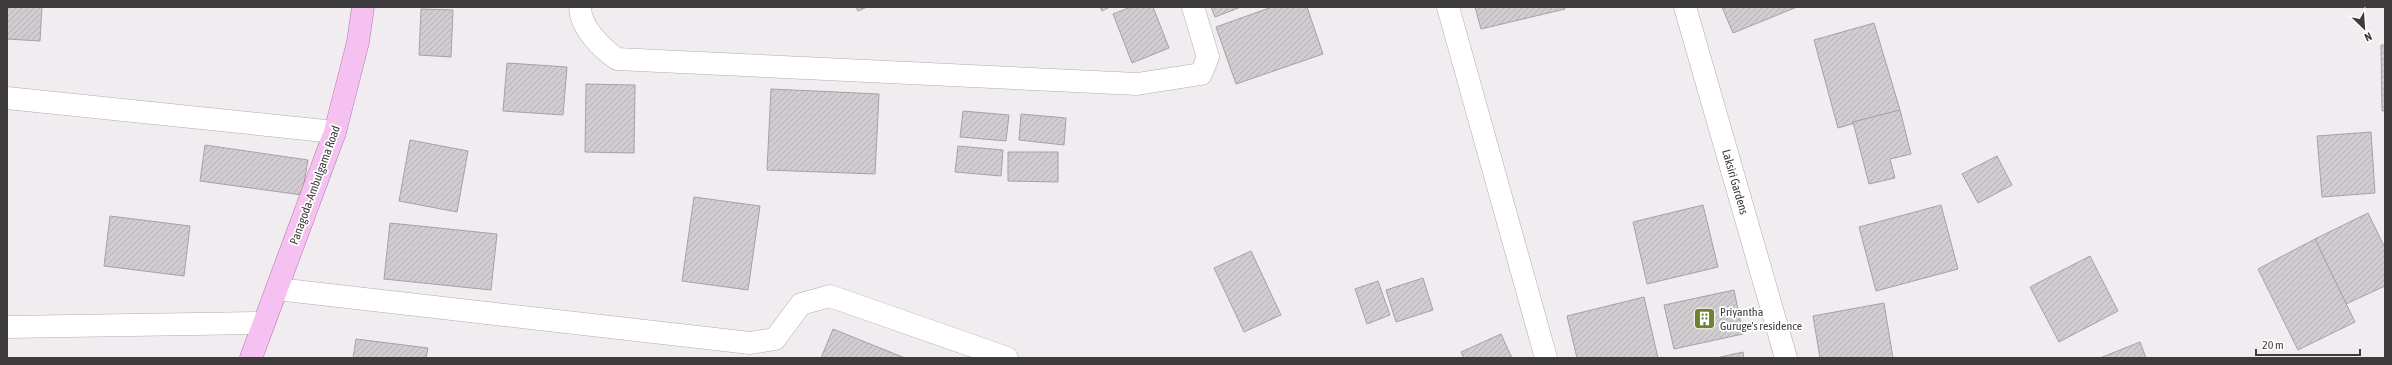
<svg xmlns="http://www.w3.org/2000/svg" width="2392" height="365" font-family="'Asap Condensed',sans-serif">
	<style>
		.building { fill: url(#building-hatch); stroke: #a6a1a5 }
		.lines { fill: none; stroke-linecap: round; stroke-linejoin: round }
		.minor-casing { stroke: #b0abaf; stroke-width: 23 }
		.major-casing { stroke: #b177aa; stroke-width: 23 }
		.minor { stroke: #fff; stroke-width: 22 }
		.major { stroke: #f5c1f0; stroke-width: 22 }
		.labels { text-anchor: middle; stroke-width: 3.5; stroke-linejoin: round; paint-order: stroke }
		.street-label { font-size: 12px; fill: #3d3b3c; stroke: #fff }
		.poi-label { font-size: 12px; fill: #3d3b3c; stroke: #fff; text-anchor: start }
	</style>
	<defs>
		<pattern id="building-hatch" width="6" height="6" patternUnits="userSpaceOnUse"><rect width="6" height="6" fill="#d1ccd0"/><path d="M-1 1l2-2M0 6l6-6M5 7l2-2" fill="none" stroke="#b4b0b4"/></pattern>
	</defs>
	<rect width="100%" height="100%" fill="#f1ecf0"/>
	<g class="building">
		<path d="M7,7h35l-2,34 -33,-2z"/>
		<path d="M856,7h11l-9,4z"/>
		<path d="M1100,7h10l-8,4z"/>
		<path d="M1131,7h22l16,41 -37,15 -19,-49z"/>
		<path d="M1211,7h30l-26,10z"/>
		<path d="M1272,7h35l16,47 -87,30 -20,-57z"/>
		<path d="M1475,7h89l1,2 -84,20z"/>
		<path d="M1722,7h75l-64,26z"/>
		<path d="M421,9l32,1 -2,47 -32,-2z"/>
		<path d="M1874,23l26,87 -62,18 -24,-88z"/>
		<path d="M2381,45h4v66h-3z"/>
		<path d="M507,63l60,4 -4,48 -60,-4z"/>
		<path d="M586,84l49,1 -1,68 -49,-1z"/>
		<path d="M771,89l108,5 -4,80 -108,-4z"/>
		<path d="M1900,110l11,44 -21,5 5,19 -26,6 -16,-62z"/>
		<path d="M963,111l46,4 -3,26 -46,-4z"/>
		<path d="M1021,114l45,4 -2,27 -45,-5z"/>
		<path d="M2371,132l4,61 -53,4 -5,-61z"/>
		<path d="M410,140l58,11 -11,61 -58,-11z"/>
		<path d="M205,145l103,15 -6,35 -102,-14z"/>
		<path d="M958,146l45,4 -2,26 -46,-4z"/>
		<path d="M1008,152h50v30l-50,-1z"/>
		<path d="M1997,156l15,29 -34,18 -16,-29z"/>
		<path d="M694,197l66,9 -12,84 -66,-9z"/>
		<path d="M1703,205l15,62 -71,17 -14,-62z"/>
		<path d="M1941,205l17,64 -82,22 -17,-64z"/>
		<path d="M2368,213l17,35v38l-39,18 -31,-65z"/>
		<path d="M110,216l80,10 -6,50 -80,-10z"/>
		<path d="M390,223l107,11 -6,56 -107,-11z"/>
		<path d="M2315,239l40,83 -57,28 -40,-81z"/>
		<path d="M1251,251l30,64 -37,17 -30,-64z"/>
		<path d="M2090,256l28,55 -59,31 -29,-55z"/>
		<path d="M1423,278l10,32 -37,12 -10,-32z"/>
		<path d="M1378,281l12,34 -23,9 -12,-35z"/>
		<path d="M1734,290l9,44 -69,15 -10,-44z"/>
		<path d="M1644,297l14,61h-81l-10,-42z"/>
		<path d="M1884,303l9,55h-73l-7,-42z"/>
		<path d="M833,329l72,29h-84z"/>
		<path d="M1501,334l11,24h-48l-3,-6z"/>
		<path d="M356,339l72,9 -2,10h-73z"/>
		<path d="M2140,342l6,16h-46z"/>
		<path d="M1743,352l1,6h-28z"/>
	</g>
	<g class="lines">
		<defs>
			<g id="minor">
				<path d="M580,7c0,20 21,41 37,52l520,25 64,-10 7,-17 -15,-50"/>
				<path d="M1448,7l98,351"/>
				<path d="M1685,7l101,351"/>
				<path d="M7,98l328,34"/>
				<path d="M277,289l473,54 25,-4 26,-35 29,-8 177,62"/>
				<path d="M7,327l256,-4"/>
			</g>
			<path id="major" d="M251,358l84,-226 23,-90 5,-35"/>
		</defs>
		<use href="#minor" class="minor-casing"/>
		<use href="#major" class="major-casing"/>
		<use href="#minor" class="minor"/>
		<use href="#major" class="major"/>
	</g>
	<defs>
		<symbol id="building-square" viewBox="-11 -11 22 22"><rect x="-9" y="-9" width="18" height="18" rx="4" fill="#6e8130" stroke="#fff"/><path d="M-4-6H4V6H1V3H-1V6H-4ZM-2.5-4.3h1.7v1.8h-1.7ZM.8-4.3h1.7v1.8H.8ZM-2.5-1h1.7V.8h-1.7ZM.8-1h1.7V.8H.8Z" fill="#fff"/></symbol>
	</defs>
	<g fill-rule="evenodd">
		<use href="#building-square" x="1692" y="306" width="25" height="25"/>
	</g>
	<g class="labels">
		<g class="street-label">
			<text transform="translate(1735 182) rotate(74)" y="4">Laksiri Gardens</text>
			<text transform="translate(315 185) rotate(-70)" y="4">Panagoda-Ambulgama Road</text>
		</g>
		<g class="poi-label">
			<text x="1720" y="316">Priyantha<tspan x="1720" dy="14">Guruge's residence</tspan></text>
		</g>
	</g>
	<rect width="2392" height="365" fill="none" stroke="#3d3b3c" stroke-width="16"/>
	<g transform="translate(2364 28) rotate(155)" stroke="#ffffff" stroke-width="3" paint-order="stroke">
	<path d="M0-3L7 15L0 10L-7 15Z" fill="#3d3b3c"/>
	<text y="-6" font-size="11" font-weight="bold" text-anchor="middle" fill="#3d3b3c">N</text>
	</g>
	<path d="M2256 349v6h104v-6" fill="none" stroke="#3d3b3c" stroke-width="2"/>
	<text x="2262" y="349" font-size="12" fill="#3d3b3c" stroke="#ffffff" stroke-width="3" paint-order="stroke">20 m</text>
</svg>
